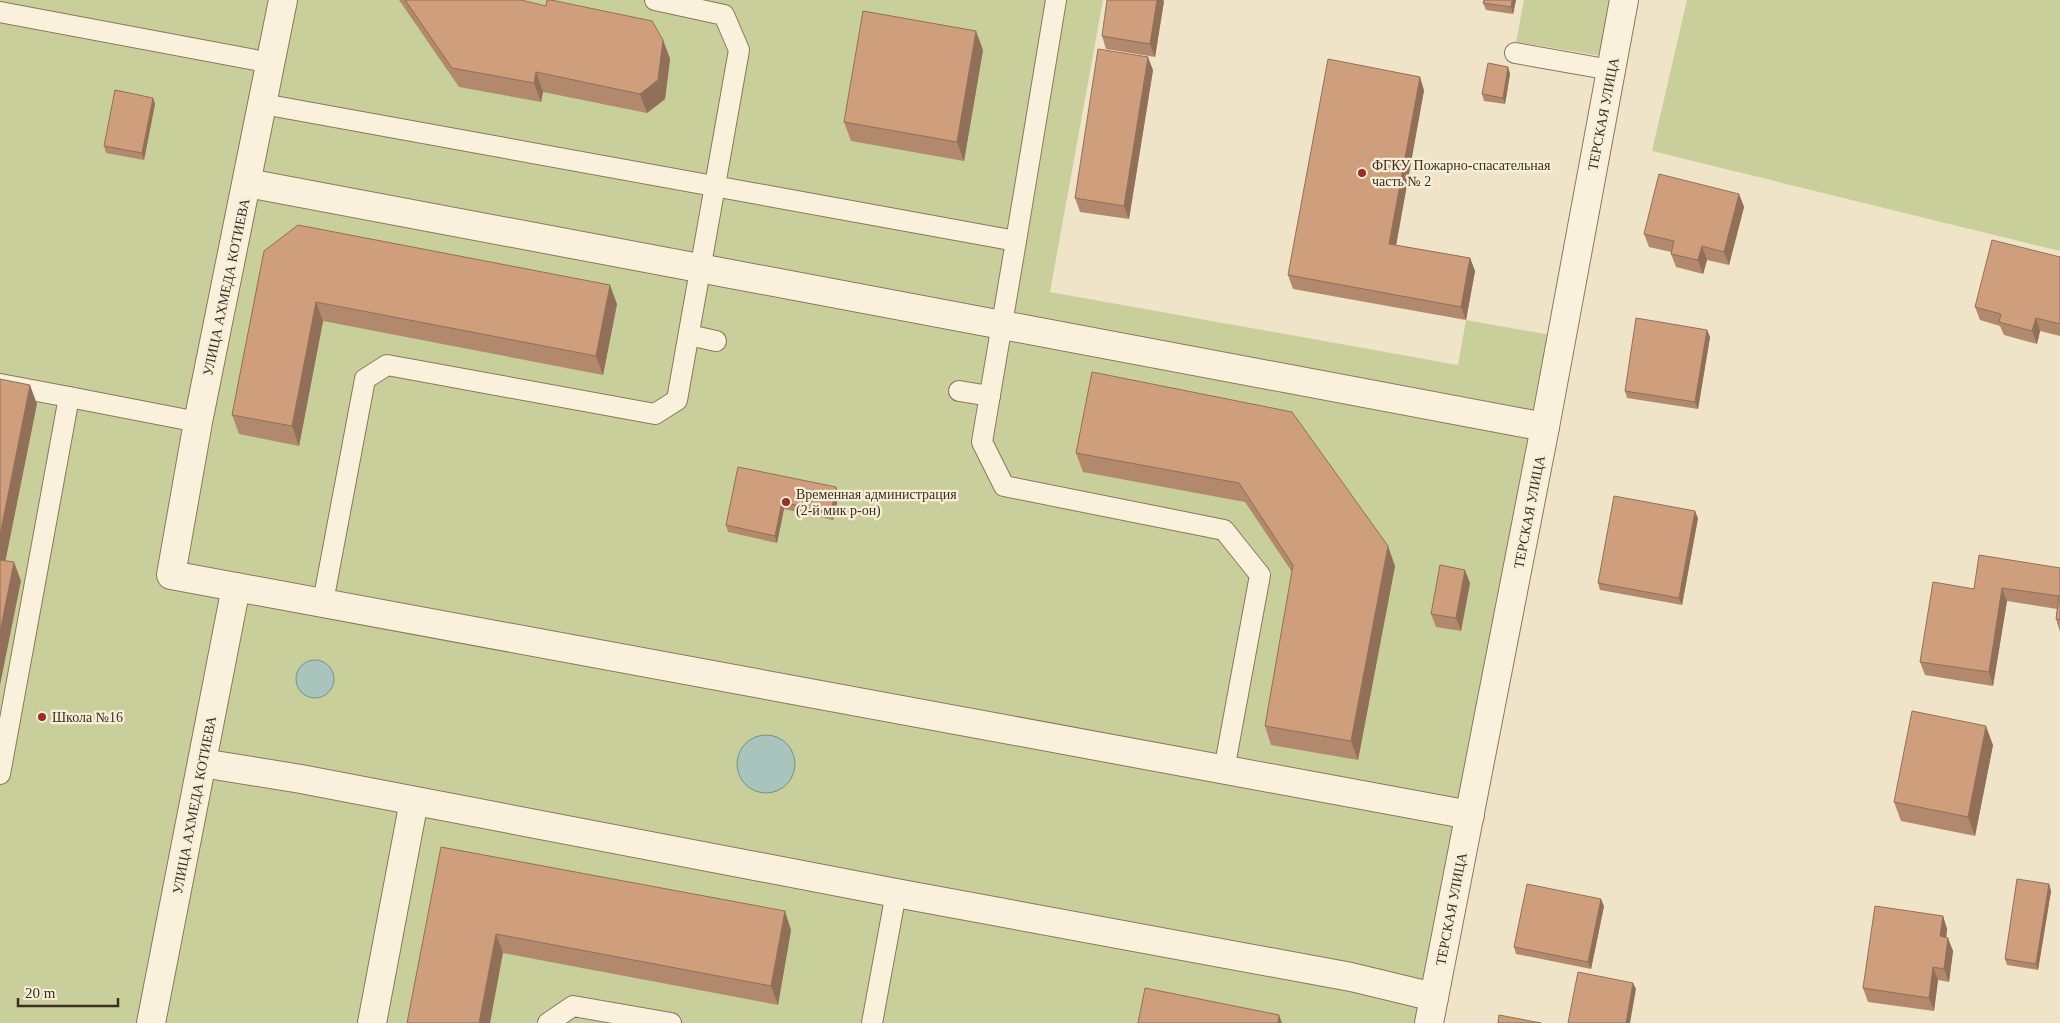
<svg xmlns="http://www.w3.org/2000/svg" width="2060" height="1023" font-family="Georgia,serif">
	<style>
		.green { fill: #c9cf9b }
		.water { fill: #a9c4bc; stroke: #6f938a }
		.lines { fill: none; stroke-linecap: round; stroke-linejoin: round }
		.service-casing { stroke: #8d765c; stroke-width: 22 }
		.minor-casing { stroke: #8d765c; stroke-width: 30 }
		.tertiary-casing { stroke: #8d765c; stroke-width: 30 }
		.service { stroke: #faf1dc; stroke-width: 20 }
		.minor { stroke: #faf1dc; stroke-width: 28 }
		.tertiary { stroke: #faf1dc; stroke-width: 28 }
		.wall { fill: #b2896c }
		.shaded-wall { fill: #916f58 }
		.building { fill: #cf9f7d; stroke: #916f58 }
		.poi-dot { fill: #9e2a2b; stroke: #f7eed8; stroke-width: 2 }
		.labels { text-anchor: middle; stroke-width: 4.5; stroke-linejoin: round; paint-order: stroke }
		.street-label { font-size: 14px; fill: #3d2e20; stroke: #f7eed8 }
		.poi-label { font-size: 14px; fill: #3d2e20; stroke: #f7eed8; text-anchor: start }
	</style>
	<rect width="100%" height="100%" fill="#f0e4c8"/>
	<g class="green">
		<path d="M0,0h1103l-53,292 408,73 8,-45 96,17 -133,686h-1429z"/>
		<path d="M1524,0h100l-10,58 -98,-16z"/>
		<path d="M1687,0h373v251l-408,-100z"/>
	</g>
	<g class="water">
		<circle cx="315" cy="679" r="19"/>
		<circle cx="766" cy="764" r="29"/>
	</g>
	<g class="lines">
		<defs>
			<g id="service">
				<path d="M0,12l271,51"/>
				<path d="M1515,53l96,17"/>
				<path d="M263,104l753,137 40,-241"/>
				<path d="M1016,241l-34,201 22,44 220,44 36,45 -36,195"/>
				<path d="M689,335l27,6"/>
				<path d="M0,384l69,13 -69,377"/>
				<path d="M959,391l31,5"/>
				<path d="M69,397l129,25"/>
				<path d="M323,602l42,-223 22,-14 268,49 22,-14 62,-350 -15,-35 -69,-15"/>
				<path d="M548,1023l25,-17 98,17"/>
				<path d="M872,1023l24,-130"/>
			</g>
			<g id="minor">
				<path d="M283,0l-85,422 -27,153 1299,240"/>
				<path d="M247,183l1298,244"/>
				<path d="M202,763l99,16 595,114 455,84 83,20"/>
				<path d="M151,1023l85,-436"/>
				<path d="M372,1023l42,-222"/>
			</g>
			<path id="tertiary" d="M1429,1023l116,-596 79,-427"/>
		</defs>
		<use href="#service" class="service-casing"/>
		<use href="#minor" class="minor-casing"/>
		<use href="#tertiary" class="tertiary-casing"/>
		<use href="#service" class="service"/>
		<use href="#minor" class="minor"/>
		<use href="#tertiary" class="tertiary"/>
	</g>
	<g class="wall">
		<path d="M399,0h122l142,40 7,19 -5,40 -18,14 -104,-21 -2,10 -82,-15z"/>
		<path d="M1484,0h32l-3,14 -27,-4 -3,-7z"/>
		<path d="M1164,1l-9,56 -49,-8 -4,-13z"/>
		<path d="M983,50l-19,111 -113,-20 -7,-19z"/>
		<path d="M1508,67l2,7 -5,30 -21,-3 -2,-7z"/>
		<path d="M1153,70l-24,149 -49,-7 -5,-14z"/>
		<path d="M1424,90l-28,155 74,13 5,13 -9,49 -173,-31 -5,-14z"/>
		<path d="M153,98l2,6 -11,56 -38,-7 -2,-7z"/>
		<path d="M1739,194l5,13 -15,58 -22,-5 -4,14 -27,-7 -5,-13v-2l-22,-5 -5,-13z"/>
		<path d="M264,251l353,53 -14,71 -280,-54 -24,125 -60,-12 -7,-19z"/>
		<path d="M2060,257v79l-20,-5 -3,13 -33,-9 -4,-9 -20,-6 -5,-13z"/>
		<path d="M1707,330l3,7 -12,72 -71,-11 -2,-7z"/>
		<path d="M1092,372l303,194 -37,194 -87,-15 -6,-19 27,-154 -47,-70 -162,-30 -7,-19z"/>
		<path d="M738,467l101,27 -6,26 -49,-11 -7,34 -49,-11 -2,-7z"/>
		<path d="M1698,518l-16,87 -82,-15 -2,-7z"/>
		<path d="M2060,568v64l-4,-13 1,-10 -50,-8 -14,85 -68,-11 -5,-13 54,-73z"/>
		<path d="M1470,583l-9,48 -25,-4 -5,-13z"/>
		<path d="M1993,745l-18,91 -74,-15 -7,-19z"/>
		<path d="M441,847l350,83 -13,75 -275,-52z"/>
		<path d="M2049,884l2,7 -13,79 -31,-5 -2,-6z"/>
		<path d="M1604,906l-13,63 -75,-15 -2,-7z"/>
		<path d="M1943,916l4,13 -1,8 7,14 -4,31 -11,-2 -4,31 -66,-9 -5,-14z"/>
	</g>
	<g class="shaded-wall">
		<path d="M1157,0h6l1,1 -9,56 -5,-13z"/>
		<path d="M1512,0h4l-3,14 -2,-7z"/>
		<path d="M976,31l7,19 -19,111 -7,-19z"/>
		<path d="M663,40l7,19 -5,40 -18,14 -7,-19z"/>
		<path d="M1148,57l5,13 -24,149 -5,-13z"/>
		<path d="M1508,67l2,7 -5,30 -2,-6z"/>
		<path d="M536,72l7,20 -2,10 -7,-19z"/>
		<path d="M1420,77l4,13 -30,167 -5,-13z"/>
		<path d="M153,98l2,6 -11,56 -2,-7z"/>
		<path d="M1739,194l5,13 -15,58 -5,-13z"/>
		<path d="M1702,246l5,14 -4,14 -5,-14z"/>
		<path d="M1470,258l5,13 -9,49 -5,-13z"/>
		<path d="M610,285l7,19 -14,71 -7,-19z"/>
		<path d="M316,302l7,19 -24,125 -7,-20z"/>
		<path d="M2036,318l4,13 -3,13 -5,-13z"/>
		<path d="M1707,330l3,7 -12,72 -3,-7z"/>
		<path d="M30,385l7,19 -35,174 -2,-6v-37z"/>
		<path d="M836,487l3,7 -6,26 -2,-7z"/>
		<path d="M782,502l2,7 -7,34 -2,-7z"/>
		<path d="M1695,511l3,7 -16,87 -3,-7z"/>
		<path d="M1388,546l7,20 -37,194 -7,-19z"/>
		<path d="M14,562l7,19 -21,104v-53z"/>
		<path d="M1465,570l5,13 -9,48 -5,-13z"/>
		<path d="M2002,588l5,13 -14,85 -4,-14z"/>
		<path d="M1986,726l7,19 -18,91 -7,-19z"/>
		<path d="M2049,884l2,7 -13,79 -2,-6z"/>
		<path d="M1601,899l3,7 -13,63 -3,-7z"/>
		<path d="M785,911l6,19 -13,75 -7,-19z"/>
		<path d="M1943,916l4,13 -2,21 -5,-14z"/>
		<path d="M496,934l7,19 -13,70h-11z"/>
		<path d="M1948,938l5,13 -4,31 -5,-13z"/>
		<path d="M1933,967l5,13 -4,31 -5,-13z"/>
		<path d="M1633,983l3,6 -6,34h-4z"/>
		<path d="M1279,1015l3,8h-4z"/>
	</g>
	<g class="building">
		<path d="M405,0h116l25,6 1,-6h4l101,21 11,19 -5,40 -18,14 -104,-22 -2,11 -82,-15z"/>
		<path d="M1107,0h50l-7,44 -48,-8z"/>
		<path d="M1484,0h28l-1,7 -28,-4z"/>
		<path d="M863,11l113,20 -19,111 -113,-20z"/>
		<path d="M1098,49l50,8 -24,149 -49,-8z"/>
		<path d="M1328,59l92,18 -31,167 81,14 -9,49 -173,-32z"/>
		<path d="M1488,63l20,4 -5,31 -21,-4z"/>
		<path d="M115,90l38,8 -11,55 -38,-7z"/>
		<path d="M1659,174l80,20 -15,58 -22,-6 -4,14 -27,-6 3,-13 -30,-7z"/>
		<path d="M298,225l312,60 -14,71 -280,-54 -24,124 -60,-11 32,-164z"/>
		<path d="M1992,240l68,17v67l-24,-6 -4,13 -33,-9 2,-8 -26,-7z"/>
		<path d="M1636,318l71,12 -12,72 -70,-11z"/>
		<path d="M1092,372l200,40 96,134 -37,195 -86,-15 28,-161 -54,-82 -163,-30z"/>
		<path d="M0,379l30,6 -30,150z"/>
		<path d="M738,467l98,20 -5,26 -49,-11 -7,34 -49,-11z"/>
		<path d="M1614,496l81,15 -16,87 -81,-15z"/>
		<path d="M1979,555l81,13v52l-4,-1 3,-23 -57,-8 -13,84 -69,-10 13,-80 41,7z"/>
		<path d="M0,560l14,2 -14,70z"/>
		<path d="M1440,565l25,5 -9,48 -25,-4z"/>
		<path d="M1912,711l74,15 -18,91 -74,-15z"/>
		<path d="M441,847l344,64 -14,75 -275,-52 -17,89h-72z"/>
		<path d="M2017,879l32,5 -13,80 -31,-5z"/>
		<path d="M1527,884l74,15 -13,63 -74,-15z"/>
		<path d="M1875,906l68,10 -3,20 8,2 -4,31 -11,-2 -4,31 -66,-10z"/>
		<path d="M1578,972l55,11 -7,40h-58z"/>
		<path d="M1145,988l134,27 -1,8h-140z"/>
		<path d="M1499,1015l42,8h-43z"/>
	</g>
	<g class="poi-dot">
		<circle cx="1362" cy="173" r="5"/>
		<circle cx="786" cy="502" r="5"/>
		<circle cx="42" cy="717" r="5"/>
	</g>
	<g class="labels">
		<g class="street-label">
			<text transform="translate(1603 114) rotate(-79)" y="5">ТЕРСКАЯ УЛИЦА</text>
			<text transform="translate(226 287) rotate(-78)" y="5">УЛИЦА АХМЕДА КОТИЕВА</text>
			<text transform="translate(1529 512) rotate(-79)" y="5">ТЕРСКАЯ УЛИЦА</text>
			<text transform="translate(194 805) rotate(-79)" y="5">УЛИЦА АХМЕДА КОТИЕВА</text>
			<text transform="translate(1451 909) rotate(-79)" y="5">ТЕРСКАЯ УЛИЦА</text>
		</g>
		<g class="poi-label">
			<text x="1372" y="170">ФГКУ Пожарно-спасательная<tspan x="1372" dy="16">часть № 2</tspan></text>
			<text x="796" y="499">Временная администрация<tspan x="796" dy="16">(2-й мик р-он)</tspan></text>
			<text x="52" y="722">Школа №16</text>
		</g>
	</g>
	<path d="M18 998v8h100v-8" fill="none" stroke="#3d2e20" stroke-width="2.5"/>
	<text x="25" y="998" font-size="15" fill="#3d2e20" stroke="#f7eed8" stroke-width="4" paint-order="stroke">20 m</text>
</svg>
